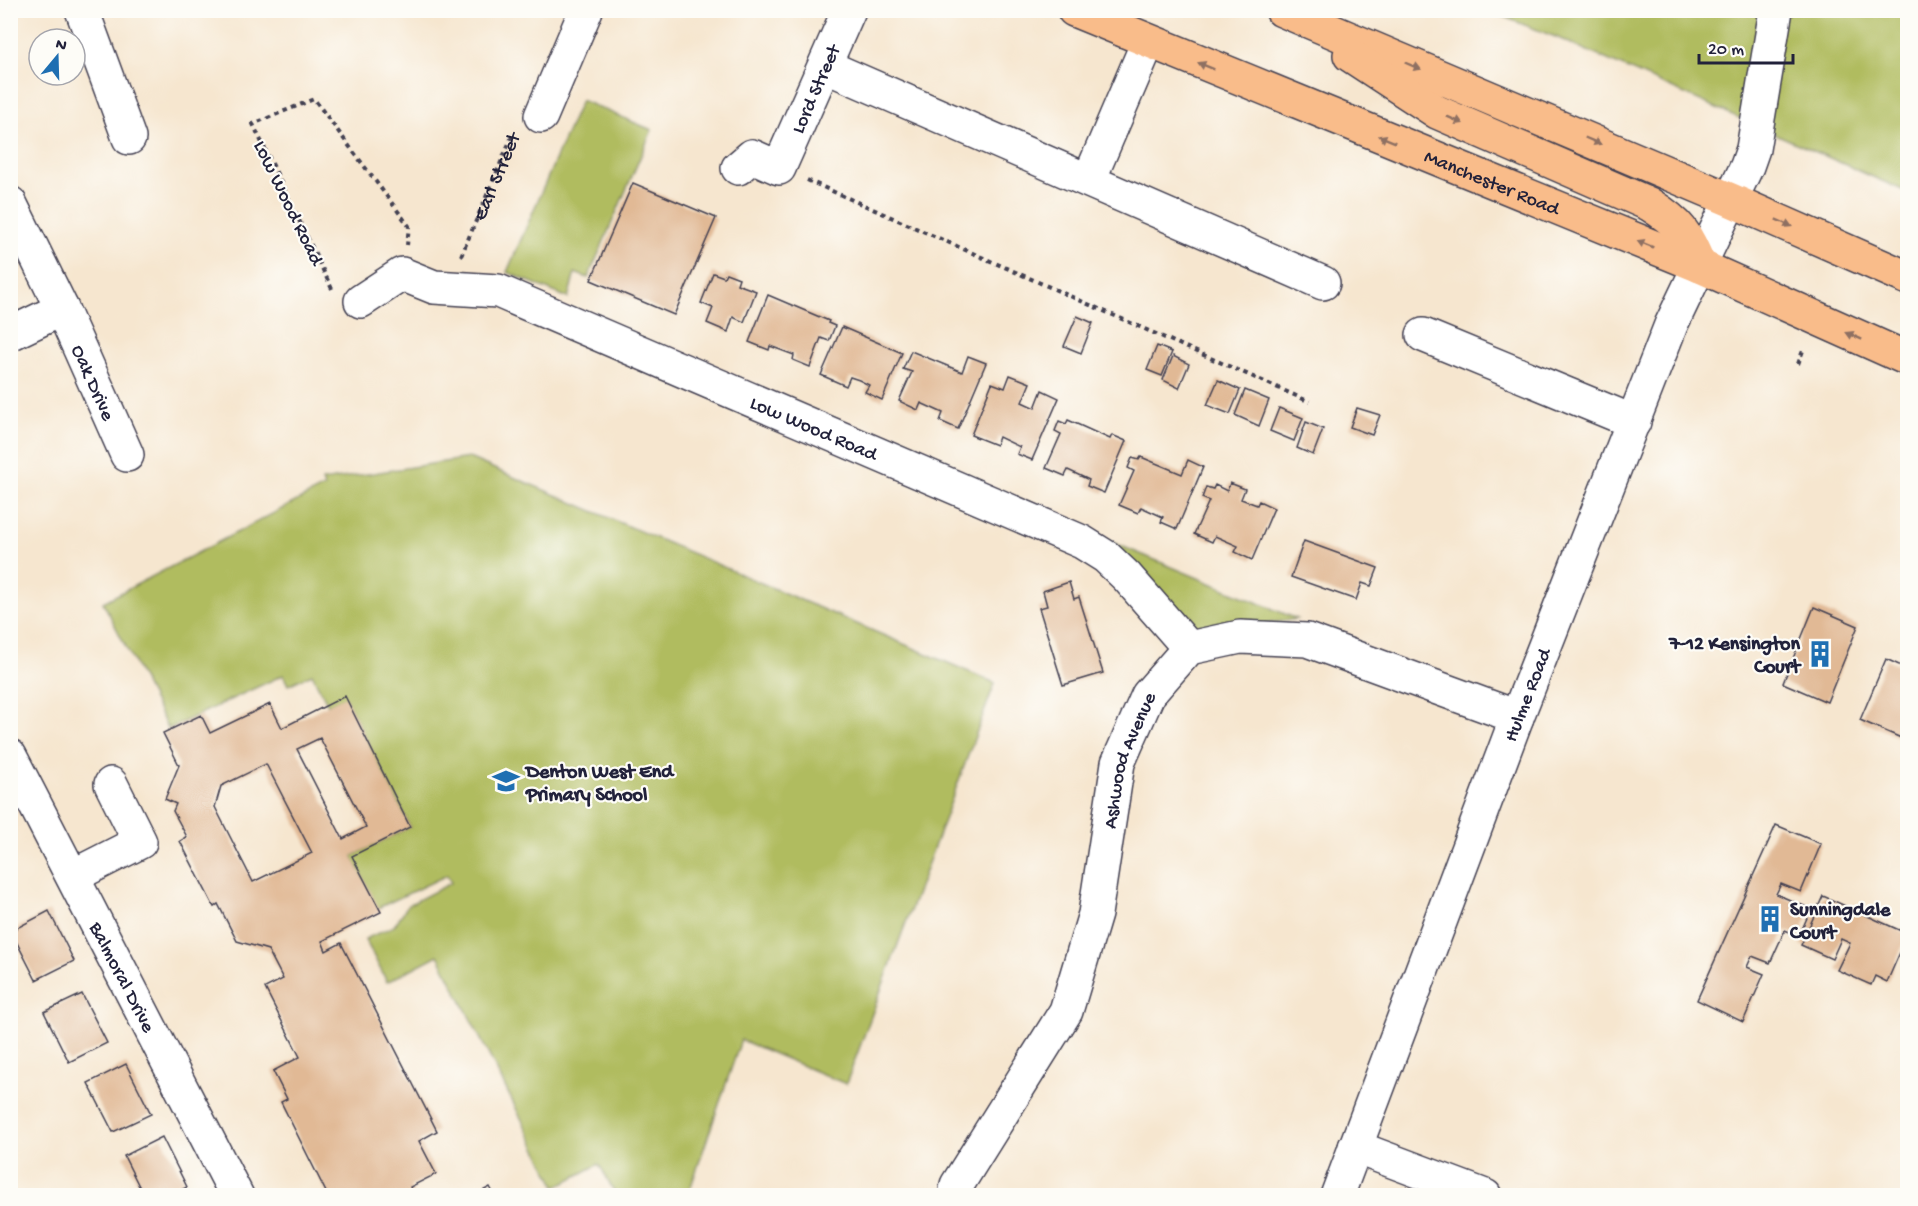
<svg xmlns="http://www.w3.org/2000/svg" width="1918" height="1206" font-family="'Gochi Hand',sans-serif">
	<style>
		.green { fill: #b0bc5e; stroke: #696f4c; stroke-width: 1.5 }
		.building { fill: #e1b995; fill-rule: evenodd }
		.lines { fill: none; stroke-linecap: round; stroke-linejoin: round }
		.minor-casing { stroke: #423f51; stroke-width: 36 }
		.highway-casing { stroke: #423f51; stroke-width: 36 }
		.path { stroke: #423f51; stroke-width: 4; stroke-dasharray: 4.5 4.5; stroke-linecap: butt }
		.minor { stroke: #fff; stroke-width: 33 }
		.highway { stroke: #f9bc8a; stroke-width: 33 }
		.oneway { fill: #8e6f62 }
		.labels { text-anchor: middle; stroke-width: 4.5; stroke-linejoin: round; paint-order: stroke }
		.street-label { font-size: 20px; fill: #22223b; stroke: #fdfcf7 }
		.poi-label { font-size: 20px; font-weight: bold; fill: #22223b; stroke: #fdfcf7; text-anchor: start }
	</style>
	<rect width="100%" height="100%" fill="#fdfcf7"/>
	<filter id="ink" filterUnits="userSpaceOnUse"><feTurbulence type="fractalNoise" baseFrequency=".0167" numOctaves="2"/><feDisplacementMap in="SourceGraphic" scale="12" xChannelSelector="R" yChannelSelector="G"/><feConvolveMatrix kernelMatrix="1 2 1 2 8 2 1 2 1" color-interpolation-filters="sRGB"/></filter>
	<filter id="wash" filterUnits="userSpaceOnUse"><feTurbulence type="fractalNoise" baseFrequency=".008" numOctaves="4" result="noise"/><feDisplacementMap in="SourceGraphic" scale="24" xChannelSelector="R" yChannelSelector="G"/><feGaussianBlur stdDeviation="1.35" result="paint"/><feColorMatrix in="noise" values="0 0 0 0 0 0 0 0 0 0 0 0 0 0 0 0 0 1.4 0 .05"/><feComposite in="paint" operator="in"/></filter>
	<g filter="url(#wash)">
		<rect width="100%" height="100%" fill="#f6e6cf"/>
		<g class="green">
			<path d="M1489,11h418v181l-349,-154z"/>
			<path d="M581,100l71,30 -64,148 -13,-5 -7,25 -61,-26z"/>
			<path d="M469,458l526,225 -149,401 -105,-44 -53,155h-72l-17,-31 -43,23 -118,-232 -51,27 -22,-43 29,-13 14,-21 43,-22 -4,-8 -69,33 -26,-52 58,-29 -65,-130 -17,8 -16,-31 -24,11 -5,-10 -115,54 -65,-127 221,-115 -2,-6z"/>
			<path d="M1114,543l183,76 -99,16z"/>
		</g>
		<g id="blocks">
			<g class="building">
				<path d="M633,183l83,35 -42,97 -83,-35z"/>
				<path d="M713,273l11,4 2,-4 13,5 -2,6 19,7 -12,31 -11,-5 -5,15 -21,-9 6,-15 -12,-5z"/>
				<path d="M768,295l61,26 -1,2 7,3 -6,15 -8,-3 -11,29 -17,-7 1,-5 -24,-9 -1,4 -20,-8z"/>
				<path d="M1077,316l16,7 -12,30 -17,-7z"/>
				<path d="M842,327l60,26 -20,47 -17,-8 4,-7 -10,-5 -9,-3 -4,9 -25,-11z"/>
				<path d="M1157,346l15,6 -10,24 -15,-6z"/>
				<path d="M911,351l51,21 6,-16 18,7 -28,66 -18,-8 3,-8 -22,-10 -3,7 -19,-9 13,-29 -9,-3z"/>
				<path d="M1173,356l16,8 -10,24 -16,-8z"/>
				<path d="M1010,375l20,8 -8,19 13,6 7,-18 17,8 -27,62 -15,-6 3,-7 -21,-10 -3,8 -25,-10 21,-52 13,5z"/>
				<path d="M1218,380l22,10 -10,24 -23,-9z"/>
				<path d="M1245,390l24,10 -10,26 -24,-11z"/>
				<path d="M1279,408l24,10 -9,23 -24,-10z"/>
				<path d="M1357,408l23,7 -8,20 -22,-8z"/>
				<path d="M1068,420l42,19 2,-4 14,6 -22,52 -17,-7 2,-6 -21,-10 -3,6 -19,-8 15,-34 -6,-3 4,-10 7,3z"/>
				<path d="M1306,422l17,7 -10,26 -16,-7z"/>
				<path d="M1141,457l41,17 6,-14 15,7 -26,62 -16,-7 2,-5 -22,-10 -3,6 -19,-8 15,-34 -6,-3 4,-10 7,2z"/>
				<path d="M1230,483l15,6 -4,10 16,6 2,-4 15,7 -22,52 -17,-8 3,-6 -23,-10 -3,6 -18,-8 15,-33 -7,-3 4,-11 7,2 2,-4 12,6z"/>
				<path d="M1304,541l74,27 -7,18 -9,-3 -6,17 -65,-23z"/>
				<path d="M1069,582l5,17 5,-2 24,76 -40,12 -24,-77 8,-2 -4,-15z"/>
				<path d="M1814,607l44,19 -31,76 -44,-19z"/>
				<path d="M1886,659l22,10v72l-48,-21z"/>
				<path d="M345,696l65,131 -58,29 29,56 -59,29 4,10 15,-8 96,188 -18,10 17,33 -26,13 4,9h-86l-47,-94 6,-3 -14,-28 27,-14 -35,-69 18,-9 -15,-29 -31,-9 -19,-37 -4,3 -34,-66 7,-4 -14,-26 3,-7 -11,-5 14,-34 -16,-32 38,-18 9,18 60,-29 12,24zM320,738l46,89 -23,12 -46,-90zM266,764l46,89 -59,29 -38,-75 6,-21z"/>
				<path d="M1776,825l45,19 -20,48 -20,-8 -5,10 35,15 -12,27 -14,-6 -15,33 -18,-7 -5,11 17,7 -21,48 -46,-22z"/>
				<path d="M1823,896l85,38 -21,48 -12,-6 -4,9 -34,-15 13,-27 -9,-4 -9,20 -31,-14z"/>
				<path d="M49,911l25,50 -38,19 -25,-49z"/>
				<path d="M82,994l25,49 -38,19 -25,-50z"/>
				<path d="M126,1064l25,50 -38,18 -25,-49z"/>
				<path d="M162,1137l25,50 -17,9h-26l-20,-40z"/>
				<path d="M490,1187l5,9h-22z"/>
			</g>
		</g>
	</g>
	<g filter="url(#ink)">
		<use href="#blocks" fill-opacity="0" stroke="#423f51" stroke-width="1.5"/>
		<g class="lines">
			<defs>
				<g id="minor">
					<path d="M82,10l47,128"/>
					<path d="M825,66l498,217"/>
					<path d="M541,116l45,-106"/>
					<path id="s2" d="M738,168l14,-12 27,12 70,-158"/>
					<path d="M1089,180l59,-138"/>
					<path id="s3" d="M10,203l52,106 65,146"/>
					<path id="s4" d="M361,301l41,-27 32,13 64,4 584,251 24,15 21,20 62,71"/>
					<path d="M10,334l52,-25"/>
					<path d="M1423,335l211,87"/>
					<path id="s5" d="M10,756l227,440"/>
					<path d="M73,876l67,-34 -29,-58"/>
					<path d="M1355,1147l130,49"/>
					<path id="s6" d="M955,1196l2,-11 109,-174 29,-97 23,-151 30,-68 41,-47 51,-11 67,3 210,77"/>
					<path id="s7" d="M1337,1196l180,-479 154,-392 76,-159 6,-17 23,-139"/>
				</g>
				<g id="highway">
					<path id="s8" d="M1074,10l626,256 208,93"/>
					<path d="M1282,10l449,190 177,78"/>
					<path d="M1350,55l87,57 212,92c32,20 36,28 51,62"/>
				</g>
			</defs>
			<use href="#minor" class="minor-casing"/>
			<use href="#highway" class="highway-casing"/>
			<g class="path">
				<path d="M807,180l503,222"/>
				<path id="s1" d="M461,256l52,-122"/>
				<path d="M332,289l-79,-165 61,-25 95,127 -2,19"/>
				<path d="M1798,364l6,-16"/>
			</g>
			<use href="#minor" class="minor"/>
			<use href="#highway" class="highway"/>
		</g>
		<defs><path id="oneway-solid" d="M-6-.8H1V-3.2L6.5 0L1 3.2V.8H-6Z" transform="scale(1.5)"/></defs>
		<g class="oneway">
			<use href="#oneway-solid" transform="translate(1206 66) rotate(-158)"/>
			<use href="#oneway-solid" transform="translate(1413 66) rotate(23)"/>
			<use href="#oneway-solid" transform="translate(1455 120) rotate(24)"/>
			<use href="#oneway-solid" transform="translate(1387 139) rotate(-158)"/>
			<use href="#oneway-solid" transform="translate(1593 141) rotate(23)"/>
			<use href="#oneway-solid" transform="translate(1784 223) rotate(24)"/>
			<use href="#oneway-solid" transform="translate(1645 244) rotate(-158)"/>
			<use href="#oneway-solid" transform="translate(1854 336) rotate(-156)"/>
		</g>
	</g>
	<defs>
		<symbol id="building-bare" viewBox="-9 -9 18 18"><path d="M-4-6H4V6H1V3H-1V6H-4ZM-2.5-4.3h1.7v1.8h-1.7ZM.8-4.3h1.7v1.8H.8ZM-2.5-1h1.7V.8h-1.7ZM.8-1h1.7V.8H.8Z" fill="#1f6fb2" stroke="#fdfcf7" stroke-width="2.5" paint-order="stroke"/></symbol>
		<symbol id="school-bare" viewBox="-9 -9 18 18"><path d="M0-5L7-2L0 1L-7-2ZM-4 1L0 2.5L4 1V4Q0 6-4 4Z" fill="#1f6fb2" stroke="#fdfcf7" stroke-width="2.5" paint-order="stroke"/></symbol>
	</defs>
	<g fill-rule="evenodd">
		<use href="#building-bare" x="1801" y="635" width="38" height="38"/>
		<use href="#school-bare" x="487" y="762" width="38" height="38"/>
		<use href="#building-bare" x="1751" y="900" width="38" height="38"/>
	</g>
	<g class="labels">
		<g class="street-label">
			<text dy="7" stroke="none"><textPath href="#s2" startOffset="135">Lord Street</textPath></text>
			<text dy="7" stroke="none"><textPath href="#s1" startOffset="87">Earl Street</textPath></text>
			<text dy="7" stroke="none"><textPath href="#s8" startOffset="452">Manchester Road</textPath></text>
			<text transform="translate(290 202) rotate(64)" y="7">Low Wood Road</text>
			<text dy="7" stroke="none"><textPath href="#s3" startOffset="198">Oak Drive</textPath></text>
			<text dy="7" stroke="none"><textPath href="#s4" startOffset="492">Low Wood Road</textPath></text>
			<text dy="7" stroke="none"><textPath href="#s7" startOffset="536">Hulme Road</textPath></text>
			<text dy="7" stroke="none"><textPath href="#s6" startOffset="476">Ashwood Avenue</textPath></text>
			<text dy="7" stroke="none"><textPath href="#s5" startOffset="248">Balmoral Drive</textPath></text>
		</g>
		<g class="poi-label">
			<text x="1800" y="649" text-anchor="end">7-12 Kensington<tspan x="1800" dy="23">Court</tspan></text>
			<text x="526" y="777">Denton West End<tspan x="526" dy="23">Primary School</tspan></text>
			<text x="1790" y="915">Sunningdale<tspan x="1790" dy="23">Court</tspan></text>
		</g>
	</g>
	<rect width="1918" height="1206" fill="none" stroke="#fdfcf7" stroke-width="36"/>
	<g transform="translate(57 57) rotate(19)"><circle r="28" fill="#fdfcf7" stroke="#a5a5ac" stroke-width="1.5"/>
	<path d="M0-4.5L10 22L0 15L-10 22Z" fill="#1f6fb2"/>
	<text y="-9" font-size="16" font-weight="bold" text-anchor="middle" fill="#22223b">N</text>
	</g>
	<path d="M1699 54v9h94v-9" fill="none" stroke="#22223b" stroke-width="3"/>
	<text x="1708" y="54" font-size="18" fill="#22223b" stroke="#fdfcf7" stroke-width="4.5" paint-order="stroke">20 m</text>
</svg>
